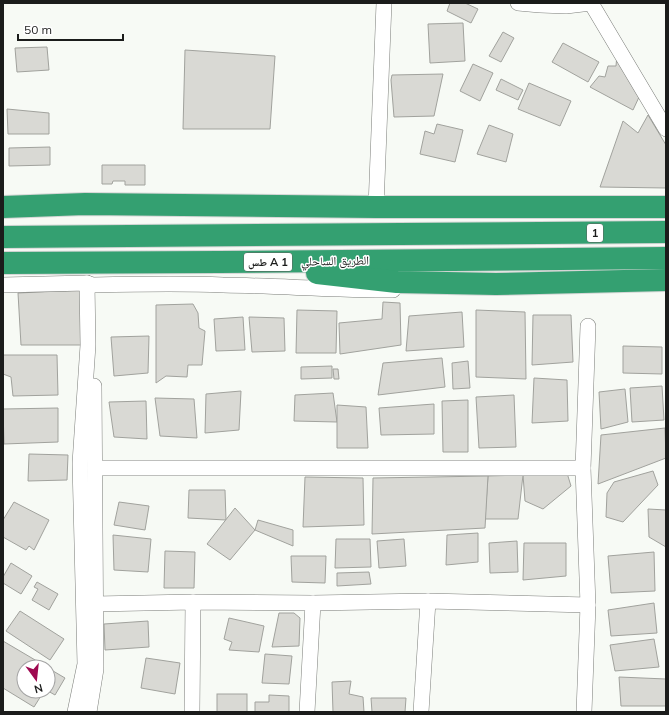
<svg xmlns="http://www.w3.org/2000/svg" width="669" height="715" font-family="Mulish,'Noto Naskh Arabic',sans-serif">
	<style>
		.building { fill: #d9d9d4; stroke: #a1a29d }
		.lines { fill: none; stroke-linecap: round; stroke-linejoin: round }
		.minor-casing { stroke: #7c7e7a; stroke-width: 16 }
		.highway-casing { stroke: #d6d6d6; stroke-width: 24 }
		.minor { stroke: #fff; stroke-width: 15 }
		.highway { stroke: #34a071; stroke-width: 22 }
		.labels { text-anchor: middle; stroke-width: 3; stroke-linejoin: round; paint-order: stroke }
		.shield { fill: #fff; stroke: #5f605f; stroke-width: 1 }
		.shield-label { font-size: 11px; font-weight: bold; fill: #1b1c1b }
		.street-label { font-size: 12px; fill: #1b1c1b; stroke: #fff }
	</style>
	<rect width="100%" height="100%" fill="#f7faf5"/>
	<g class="building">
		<path d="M450,3h15l13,6 -7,14 -24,-12z"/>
		<path d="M463,23l2,38 -35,2 -2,-39z"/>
		<path d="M503,32l11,6 -13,24 -12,-6z"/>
		<path d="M563,43l36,19 -11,20 -36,-20z"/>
		<path d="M47,47l2,23 -32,2 -2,-24z"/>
		<path d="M185,50l90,6 -5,73h-87z"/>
		<path d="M617,54l23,41 -7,15 -43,-23 9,-11 6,1 3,-11h8z"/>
		<path d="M473,64l20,9 -13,28 -20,-10z"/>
		<path d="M443,74l-9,42 -40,1 -3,-37 1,-5z"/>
		<path d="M501,79l22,11 -5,10 -22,-10z"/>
		<path d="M529,83l42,18 -11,25 -42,-17z"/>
		<path d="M7,109l42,4v21h-41z"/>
		<path d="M648,115l18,30v43l-66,-1 23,-66 15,12z"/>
		<path d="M437,124l26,6 -8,32 -35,-8 5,-23 9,3z"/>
		<path d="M489,125l24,9 -7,28 -29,-8z"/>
		<path d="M50,147v18l-41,1v-18z"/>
		<path d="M102,165h43v20h-20v-4h-12l-1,3h-10z"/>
		<path d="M82,290l1,55h-62l-3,-52z"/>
		<path d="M383,302l17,1 1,42 -61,9 -1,-31 43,-4z"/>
		<path d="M193,304l5,9 1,15 6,3 -3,34h-14l-1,12 -21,-1 -10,7v-78z"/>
		<path d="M297,310l40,1 -1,42h-40z"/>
		<path d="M476,310l49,2 1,67 -50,-2z"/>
		<path d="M462,312l2,35 -58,4 3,-35z"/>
		<path d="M533,315h38l2,47 -41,3z"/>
		<path d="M243,317l2,33 -29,1 -2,-32z"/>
		<path d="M249,317l35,1 1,33 -33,1z"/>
		<path d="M149,336l-1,37 -34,3 -3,-39z"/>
		<path d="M623,346l39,1v27l-39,-1z"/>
		<path d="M3,355h54l1,40 -45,1 -2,-19 -8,-3z"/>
		<path d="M442,358l3,29 -67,8 5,-32z"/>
		<path d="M468,361l2,27 -17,1 -1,-26z"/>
		<path d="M332,366v12l-31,1v-12z"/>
		<path d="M333,369h5l1,10h-5z"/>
		<path d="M534,378l33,2 1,41 -36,2z"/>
		<path d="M662,386l2,34 -32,2 -2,-34z"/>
		<path d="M625,389l3,33 -27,7 -2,-37z"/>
		<path d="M241,391l-2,39 -34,3 1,-39z"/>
		<path d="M333,393l4,29 -43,-1 1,-26z"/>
		<path d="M514,395l2,52 -37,1 -3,-51z"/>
		<path d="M155,398l39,1 3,39 -37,-2z"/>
		<path d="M468,400v52h-25l-1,-51z"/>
		<path d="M146,401l1,38 -33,-2 -5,-35z"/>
		<path d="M434,404v30l-53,1 -2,-27z"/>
		<path d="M337,405l29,2 2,41h-31z"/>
		<path d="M58,408v34l-54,2 -1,-35z"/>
		<path d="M665,428l1,30 -68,26 3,-49z"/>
		<path d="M29,454l39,1 -1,25 -39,1z"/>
		<path d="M653,471l5,14 -35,37 -17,-5 1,-24 7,-11z"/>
		<path d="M567,473l4,13 -28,23 -18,-8 -2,-26z"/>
		<path d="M523,475l-5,44h-33l3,-43z"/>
		<path d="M488,476l-3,52 -113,6 1,-56z"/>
		<path d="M305,477l58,1 1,47 -61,2z"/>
		<path d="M189,490h36l1,30 -38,-2z"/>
		<path d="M14,502l35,18 -15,30 -5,-4 -3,4 -23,-13v-17z"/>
		<path d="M119,502l30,4 -4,24 -31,-5z"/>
		<path d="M235,508l20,22 -25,30 -23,-16z"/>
		<path d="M648,509l18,1v37l-17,-10z"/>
		<path d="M258,520l35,10v16l-38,-16z"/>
		<path d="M478,533v29l-32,3 1,-30z"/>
		<path d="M113,535l38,4 -3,33 -34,-2z"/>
		<path d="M336,539h34l1,28 -36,1z"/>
		<path d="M404,539l2,27 -27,2 -2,-27z"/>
		<path d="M517,541l1,31 -28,1 -1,-30z"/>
		<path d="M524,543h42v33l-43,4z"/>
		<path d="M165,551l30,1 -1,36h-30z"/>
		<path d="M654,552l1,39 -44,2 -3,-37z"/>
		<path d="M291,556h35l-1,27 -33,-1z"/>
		<path d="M11,563l21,13 -11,18 -18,-11v-6z"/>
		<path d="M369,572l2,12 -34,2v-13z"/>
		<path d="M37,582l21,12 -9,16 -17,-10 6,-11 -4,-2z"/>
		<path d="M654,603l3,30 -46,3 -3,-26z"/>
		<path d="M20,611l44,28 -14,21 -44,-29z"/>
		<path d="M279,613h15l6,5 -1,28 -27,1z"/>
		<path d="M229,618l35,8 -5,26 -30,-2 3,-8 -8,-3z"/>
		<path d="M148,621l1,26 -44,3 -1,-26z"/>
		<path d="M654,639l5,28 -44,4 -5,-26z"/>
		<path d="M3,641l44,26h-23v24h20l-10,16 -31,-19z"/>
		<path d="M265,654l27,2 -3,28 -27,-1z"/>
		<path d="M146,658l34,5 -5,31 -34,-6z"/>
		<path d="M48,668l17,10 -10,17 -7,-4z"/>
		<path d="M619,677l47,2v27h-45z"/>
		<path d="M351,681l-2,13 14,3 1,15h-31l-1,-30z"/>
		<rect x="217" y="694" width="30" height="18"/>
		<path d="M269,695l20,1v16h-34v-10h14z"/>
		<path d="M371,698h35l-1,14h-33z"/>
	</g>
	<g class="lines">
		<defs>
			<g id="minor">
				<path d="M518,3l22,2 26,1 25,-3"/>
				<path d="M591,3l75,126"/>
				<path d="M376,207l8,-204"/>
				<path d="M3,285l84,-2 6,2c43,-1 87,-2 130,0 57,1 114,5 170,5"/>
				<path d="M95,468h488"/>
				<path d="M95,604l98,-2 120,1 115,-2 160,4"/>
				<path d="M75,712l10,-48 -5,-201 8,-118 -1,-62"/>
				<path d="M89,712l7,-43 -2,-283"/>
				<path d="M192,712l1,-110"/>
				<path d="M307,712l6,-109"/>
				<path d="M421,712l7,-111"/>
				<path d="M584,712l4,-107 -5,-137 5,-142"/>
			</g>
			<g id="highway">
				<path d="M3,207l82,-3 291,3h290"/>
				<path d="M3,237l663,-5"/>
				<path d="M3,263l216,-1 447,-4"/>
				<path d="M317,273l80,9 99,2 170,-4"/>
			</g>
		</defs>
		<use href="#minor" class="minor-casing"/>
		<use href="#highway" class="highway-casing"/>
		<use href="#minor" class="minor"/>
		<use href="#highway" class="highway"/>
	</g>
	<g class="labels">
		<g class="shield">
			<rect x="587" y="224" width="16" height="18" rx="3"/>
			<rect x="244" y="253" width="48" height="18" rx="3"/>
		</g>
		<g class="shield-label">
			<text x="595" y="237">1</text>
			<text x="268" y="266">طس A 1</text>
		</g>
		<g class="street-label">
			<text transform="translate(335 261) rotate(-1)" y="4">الطريق الساحلي</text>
		</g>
	</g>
	<rect width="669" height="715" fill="none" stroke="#1b1c1b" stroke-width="8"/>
	<g transform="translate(36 679) rotate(165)"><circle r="19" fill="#ffffff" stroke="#a4a4a4"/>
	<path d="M0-3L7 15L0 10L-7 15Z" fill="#9f0951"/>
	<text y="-6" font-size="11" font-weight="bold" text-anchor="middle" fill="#1b1c1b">N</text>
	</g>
	<path d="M18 34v6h105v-6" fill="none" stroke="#1b1c1b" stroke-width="2"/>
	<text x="24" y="34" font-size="12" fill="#1b1c1b" stroke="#ffffff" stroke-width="3" paint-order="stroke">50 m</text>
</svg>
